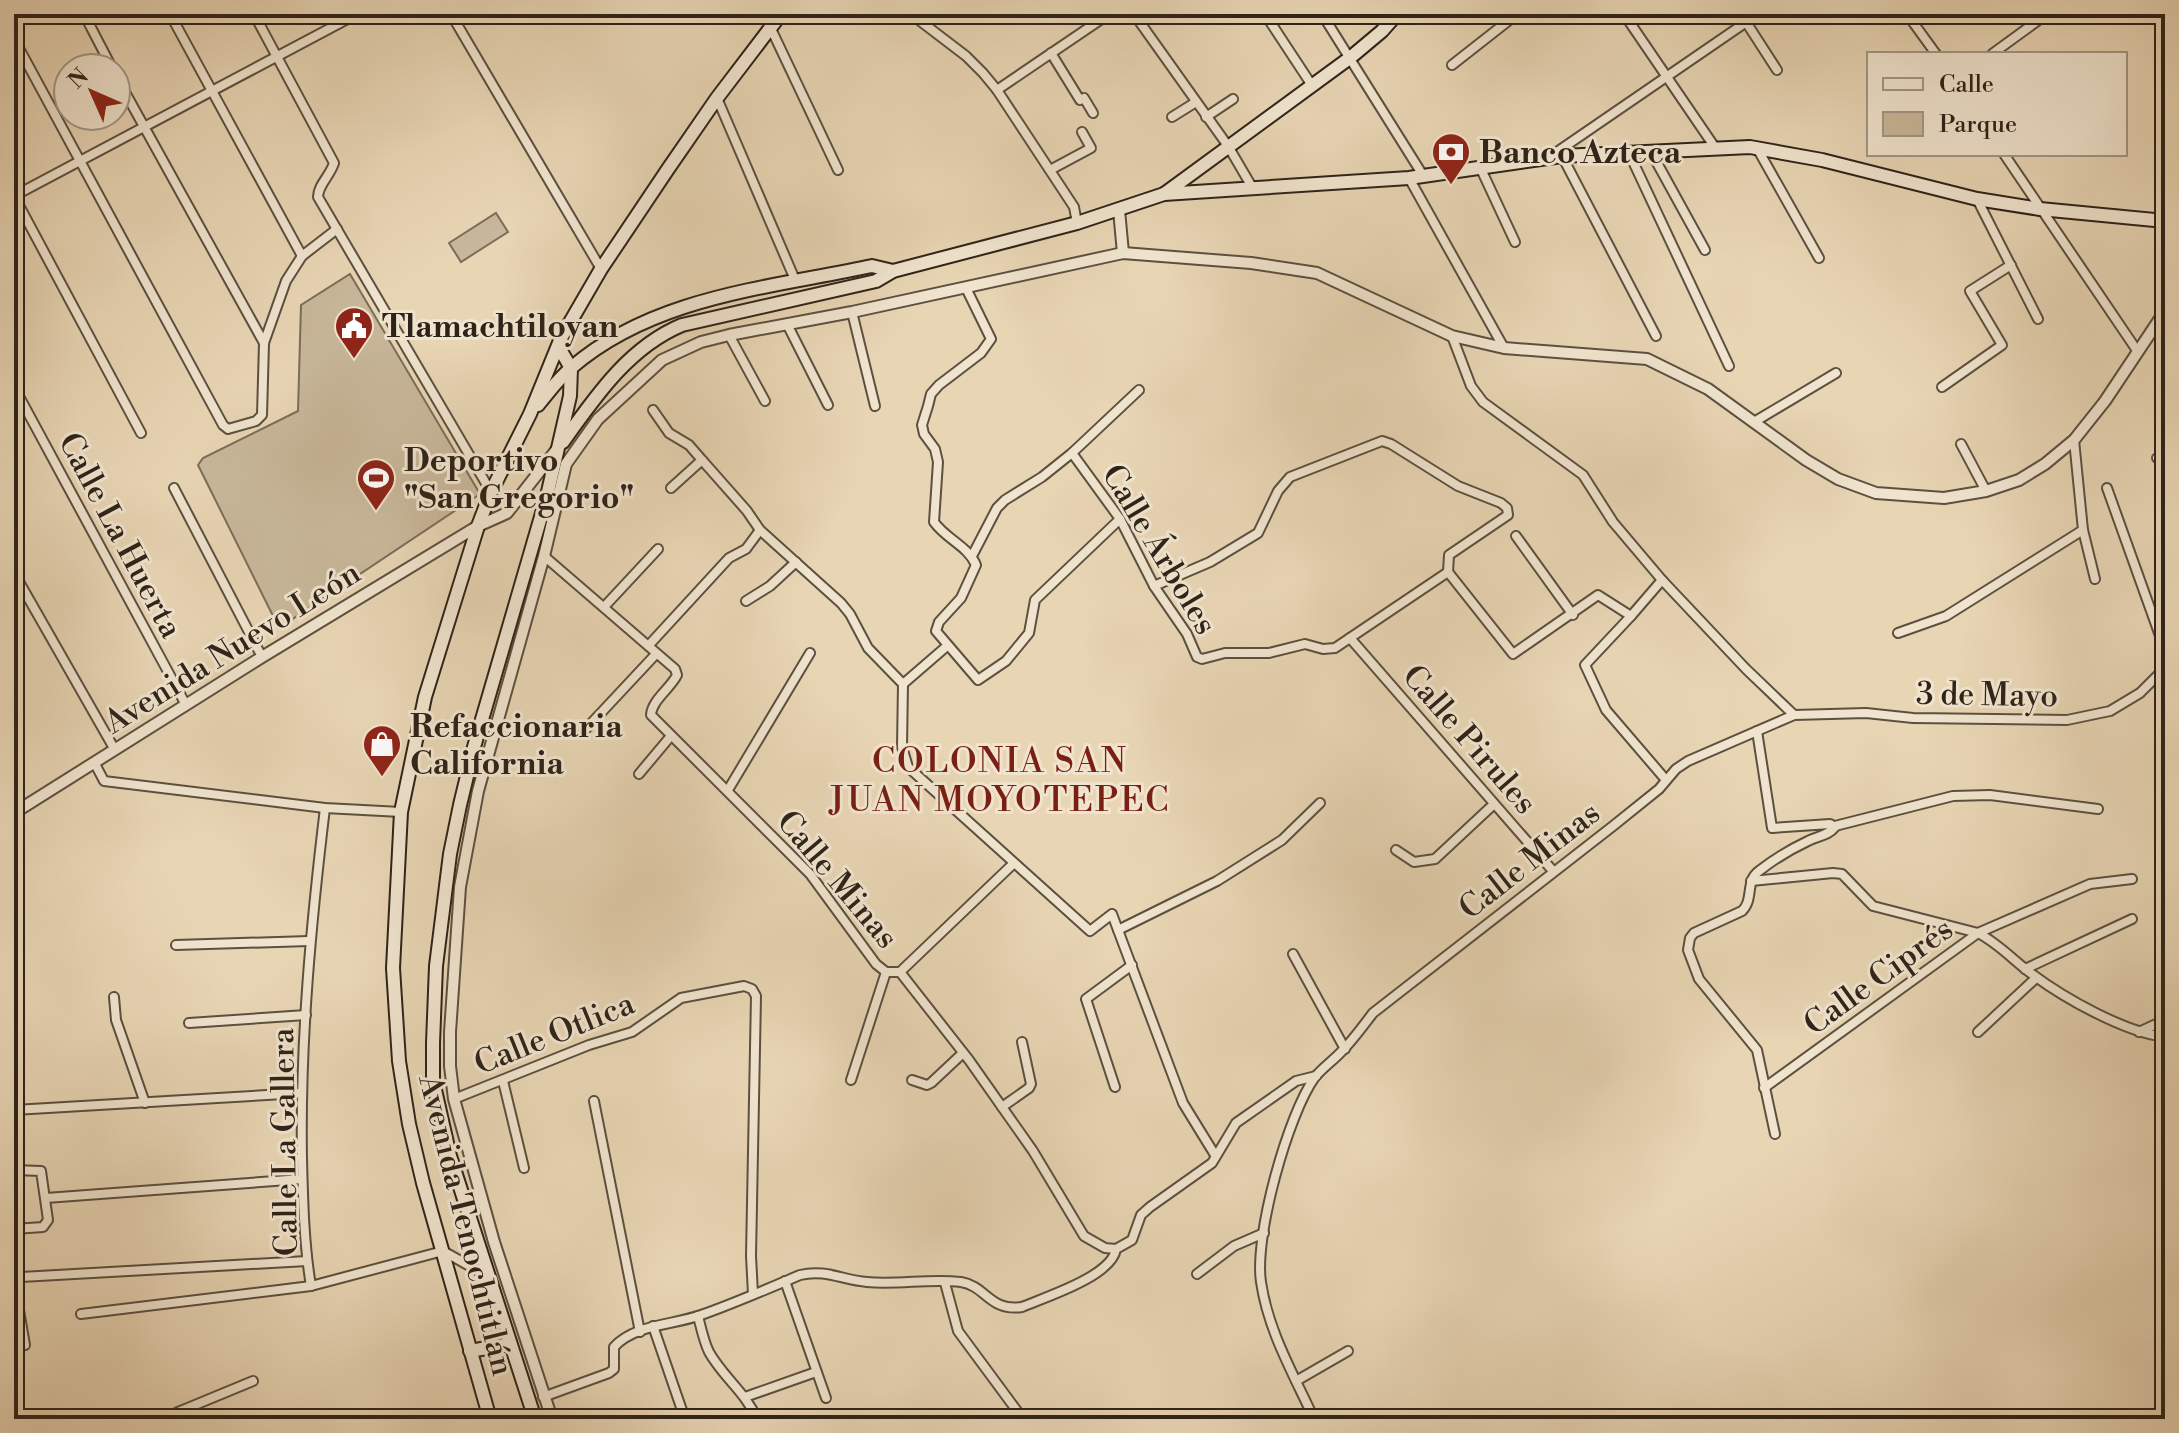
<svg xmlns="http://www.w3.org/2000/svg" width="2179" height="1433" font-family="'Libre Bodoni',serif">
	<style>
		.green { fill: #c8b79a; stroke: #7b6d5a; stroke-width: 2 }
		.lines { fill: none; stroke-linecap: round; stroke-linejoin: round }
		.minor-casing { stroke: #5c5040; stroke-width: 12 }
		.tertiary-casing { stroke: #5c5040; stroke-width: 14 }
		.secondary-casing { stroke: #2e2319; stroke-width: 16 }
		.minor { stroke: #f0e4ce; stroke-width: 8 }
		.tertiary { stroke: #f0e4ce; stroke-width: 10 }
		.secondary { stroke: #f0e4ce; stroke-width: 12 }
		.labels { text-anchor: middle; stroke-width: 6; stroke-linejoin: round; paint-order: stroke }
		.poi-label { font-size: 32px; font-weight: bold; fill: #2e2319; stroke: #f0e4ce; text-anchor: start }
		.street-label { font-size: 32px; fill: #2e2319; stroke: #f0e4ce }
		.neighbourhood-label { font-size: 34px; letter-spacing: 2px; fill: #7a1f14; stroke: #f0e4ce }
	</style>
	<rect width="100%" height="100%" fill="#e8d5b4"/>
	<filter id="stains"><feTurbulence type="fractalNoise" baseFrequency=".0025" numOctaves="4"/><feColorMatrix values="0 0 0 0 .2 0 0 0 0 .09 0 0 0 0 .02 0 0 0 .5 -.17"/></filter>
	<radialGradient id="worn" r=".72"><stop offset=".6" stop-color="#630" stop-opacity="0"/><stop offset="1" stop-color="#630" stop-opacity=".3"/></radialGradient>
	<g class="green">
		<path d="M496,213l12,19 -47,30 -12,-19z"/>
		<path d="M350,274l130,220 -201,134 -81,-163 5,-7 95,-47 3,-106z"/>
	</g>
	<g class="lines">
		<defs>
			<g id="minor">
				<path d="M84,14l28,54"/>
				<path d="M170,14l132,242"/>
				<path d="M254,14l80,149c-4,13 -16,22 -16,34l173,295"/>
				<path d="M451,14l150,255"/>
				<path d="M764,14l74,156"/>
				<path d="M911,14l55,42 17,17 14,17 77,117 3,16"/>
				<path d="M1134,14l94,132 24,41"/>
				<path d="M1265,14l48,73"/>
				<path d="M1322,14l102,163"/>
				<path d="M1624,14l92,135"/>
				<path d="M1907,14l29,40"/>
				<path d="M1746,22l31,48"/>
				<path d="M14,39l209,386 5,4 28,-8 6,-6 2,-72 22,-62 16,-25 35,-27"/>
				<path d="M1051,53l29,47 4,-2 9,15"/>
				<path d="M1992,54l55,-40"/>
				<path d="M1452,65l65,-51"/>
				<path d="M116,76l148,267"/>
				<path d="M997,90l112,-76"/>
				<path d="M717,98l79,184"/>
				<path d="M1172,117l24,-15"/>
				<path d="M1206,117l27,-18"/>
				<path d="M1757,148l62,110"/>
				<path d="M1651,152l54,98"/>
				<path d="M1629,153l100,213"/>
				<path d="M2004,154l134,198"/>
				<path d="M1551,156l207,-142"/>
				<path d="M1562,156l94,180"/>
				<path d="M1480,167l35,75"/>
				<path d="M1050,170l41,-22 -9,-16"/>
				<path d="M1409,178l95,170"/>
				<path d="M1977,199l61,120"/>
				<path d="M966,288l25,51 -10,14 -42,32 -8,9 -3,12 -6,19 2,9 11,15 3,13 -4,60c12,17 34,24 42,43l-15,33 -22,24 -3,9 42,49 28,-19 23,-28 6,-33 85,-81"/>
				<path d="M852,312l23,94"/>
				<path d="M787,324l41,81"/>
				<path d="M729,335l36,66"/>
				<path d="M1452,336l19,50 12,16 100,73 30,47 49,58 84,89 48,46"/>
				<path d="M14,387l172,318"/>
				<path d="M1942,387l60,-42 -32,-54 41,-26"/>
				<path d="M653,410l16,23 20,12 13,15"/>
				<path d="M1754,422l82,-49"/>
				<path d="M141,433l-127,-237 343,-182"/>
				<path d="M1961,444l25,47"/>
				<path d="M1072,453l48,66 34,67 33,48 10,23 5,2 23,-6h44l36,-9 18,5 12,-1 113,-76"/>
				<path d="M2157,458l8,-4"/>
				<path d="M174,488l88,169"/>
				<path d="M671,488l31,-28 45,51 13,19 81,73 9,11 18,34 35,36 -1,63 6,20 182,164 22,-17 71,189 32,52"/>
				<path d="M2107,488l58,162"/>
				<path d="M2083,530l12,49"/>
				<path d="M1516,536l57,79"/>
				<path d="M544,556l131,113 2,6c-7,14 -25,25 -26,40l159,159 66,90 10,8h14l69,88 64,91 51,85 21,12 11,1"/>
				<path d="M972,556l25,-48 8,-8 37,-23 30,-24 67,-63"/>
				<path d="M1448,572l65,82 85,-59 33,21 31,-36"/>
				<path d="M14,573l101,177"/>
				<path d="M1154,586l56,-24 48,-29 20,-42 12,-14 92,-36 9,3 67,42 43,17 6,5 1,7 -59,40 -1,17"/>
				<path d="M746,601l24,-15 26,-24"/>
				<path d="M604,607l54,-58"/>
				<path d="M1631,616l-46,49 21,45 60,70"/>
				<path d="M1898,633l48,-17 137,-86 -9,-90"/>
				<path d="M1350,638l203,233"/>
				<path d="M649,645l80,-87 17,-9 14,-19"/>
				<path d="M903,684l44,-38"/>
				<path d="M584,731l72,-77"/>
				<path d="M1757,731l15,97 58,-4 5,3c-7,9 -18,9 -27,14 -17,8 -35,19 -49,30 -14,10 -5,29 -17,40l-48,22 -4,5 -2,12 11,29 58,71 18,84"/>
				<path d="M94,762l10,19 221,27 76,4"/>
				<path d="M639,774l31,-37"/>
				<path d="M728,790l82,-137"/>
				<path d="M325,808c-14,116 -25,233 -23,350 1,42 2,86 9,128l132,-35 46,26"/>
				<path d="M1835,826l118,-30 37,-1 108,14"/>
				<path d="M1396,850l18,12 21,-3 59,-55"/>
				<path d="M1751,881l82,-8 9,1 31,32 105,27 -214,155"/>
				<path d="M1118,930l99,-49 65,-41 38,-37"/>
				<path d="M1978,933c20,10 36,28 54,41 32,24 94,59 133,63"/>
				<path d="M1978,933l112,-49 42,-5"/>
				<path d="M176,945l133,-4"/>
				<path d="M1293,954l52,95"/>
				<path d="M2025,969l107,-50"/>
				<path d="M900,972l113,-108"/>
				<path d="M114,997l2,23 29,83"/>
				<path d="M189,1023l117,-8"/>
				<path d="M1978,1032l58,-54"/>
				<path d="M2139,1032l26,-12"/>
				<path d="M851,1080l35,-108"/>
				<path d="M912,1080l15,5 4,-2 32,-30"/>
				<path d="M503,1081l21,87"/>
				<path d="M1115,1087l-29,-88 46,-34"/>
				<path d="M454,1099l135,-54 43,-13 49,-34 63,-12 8,3 4,7 -5,260 2,38"/>
				<path d="M594,1101l46,231"/>
				<path d="M1002,1107l27,-19 2,-4 -9,-42"/>
				<path d="M14,1110l287,-17"/>
				<path d="M14,1170l27,1 7,49 -5,7 -29,2"/>
				<path d="M46,1198l256,-19"/>
				<path d="M1197,1274l37,-28 30,-13"/>
				<path d="M785,1281l41,117"/>
				<path d="M945,1283l13,48 65,88"/>
				<path d="M81,1314l230,-28"/>
				<path d="M698,1316c3,12 6,26 11,36 14,25 37,41 48,67"/>
				<path d="M653,1326l32,93"/>
				<path d="M25,1345l-10,-58 6,-10 286,-16"/>
				<path d="M1296,1381l52,-30"/>
				<path d="M543,1397l66,-24 5,-4v-22c21,-23 60,-22 87,-32 34,-12 66,-26 99,-40 26,-6 42,5 67,7 31,3 64,-4 94,0 25,4 29,30 61,25 24,-10 90,-31 94,-58l16,-9 9,-25 9,-8 62,-44 24,-40 60,-42 20,-5"/>
				<path d="M745,1397l71,-25"/>
				<path d="M178,1412l75,-31"/>
				<path d="M165,1419l13,-7 6,7"/>
				<path d="M1314,1419c-20,-44 -46,-88 -53,-137 -7,-46 27,-168 54,-205 8,-10 19,-17 27,-26 11,-11 21,-25 31,-38l240,-187 46,-37 17,-20 12,-8 106,-46 72,-2 47,5 154,2 43,-9 30,-18 25,-25"/>
			</g>
			<g id="tertiary">
				<path d="M1119,210l4,43"/>
				<path d="M14,813l248,-156 216,-131 29,-13 50,-64"/>
				<path d="M552,1419l-58,-177 -40,-143 -4,-33v-34l10,-145 18,-96 66,-235 22,-92 32,-45 64,-59 39,-18 28,-7 123,-23 271,-59 128,10 66,10 135,63 52,12 143,11 61,30 98,71 32,19 38,14 68,5 42,-7 33,-11 26,-16 29,-24 31,-39 60,-90"/>
			</g>
			<g id="secondary">
				<path d="M1164,194l245,-16 153,-22 188,-9 72,13 155,39 63,10 125,12"/>
				<path d="M538,405c11,-13 20,-26 33,-37 83,-72 199,-80 301,-102l21,5"/>
				<path d="M563,442c32,-45 66,-95 119,-117l194,-44 17,-10 184,-48 87,-29 187,-137 31,-26 15,-17"/>
				<path d="M470,1351l40,-7"/>
				<path d="M490,1419l-67,-236 -14,-59 -10,-63 -6,-93 8,-156 24,-115 53,-171 13,-34 39,-78 31,-76 40,-69 67,-100 49,-71 64,-84"/>
				<path d="M535,1419l-85,-263 -17,-75v-38l3,-77 14,-112 10,-49 14,-58 73,-251 23,-100 1,-28 -10,-17v-10"/>
			</g>
		</defs>
		<use href="#minor" class="minor-casing"/>
		<use href="#tertiary" class="tertiary-casing"/>
		<use href="#secondary" class="secondary-casing"/>
		<use href="#minor" class="minor"/>
		<use href="#tertiary" class="tertiary"/>
		<use href="#secondary" class="secondary"/>
	</g>
	<defs>
		<symbol id="bank-pin" viewBox="-11 -11 22 30"><path d="M0 17L-7.5 6A9.5 9.5 0 1 1 7.5 6Z" fill="#8f2418" stroke="#f0e4ce"/><path d="M-6-4H6V4H-6ZM0-2.3a2.3 2.3 0 1 0 0 4.6a2.3 2.3 0 1 0 0-4.6Z" fill="#fff"/></symbol>
		<symbol id="civic-pin" viewBox="-11 -11 22 30"><path d="M0 17L-7.5 6A9.5 9.5 0 1 1 7.5 6Z" fill="#8f2418" stroke="#f0e4ce"/><path d="M-.6-6.5H3V-4.5H.6V-3L4-1V1h2V6H-6V1h2V-1L-.6-3ZM-1.2 2.5V6h2.4V2.5Z" fill="#fff"/></symbol>
		<symbol id="stadium-pin" viewBox="-11 -11 22 30"><path d="M0 17L-7.5 6A9.5 9.5 0 1 1 7.5 6Z" fill="#8f2418" stroke="#f0e4ce"/><path d="M0-5a6.5 5 0 1 0 0 10a6.5 5 0 1 0 0-10ZM-3.5-1.8h7v3.6h-7Z" fill="#fff"/></symbol>
		<symbol id="shop-pin" viewBox="-11 -11 22 30"><path d="M0 17L-7.5 6A9.5 9.5 0 1 1 7.5 6Z" fill="#8f2418" stroke="#f0e4ce"/><path d="M-5-2.5h2.3a2.7 3.5 0 0 1 5.4 0H5L5.5 6h-11ZM-1.5-2.5h3a1.5 2.3 0 0 0-3 0Z" fill="#fff"/></symbol>
	</defs>
	<g fill-rule="evenodd">
		<use href="#bank-pin" x="1429" y="130" width="44" height="60"/>
		<use href="#civic-pin" x="332" y="304" width="44" height="60"/>
		<use href="#stadium-pin" x="354" y="456" width="44" height="60"/>
		<use href="#shop-pin" x="360" y="722" width="44" height="60"/>
	</g>
	<g class="labels">
		<g class="poi-label">
			<text x="1479" y="163">Banco Azteca</text>
			<text x="382" y="337">Tlamachtiloyan</text>
			<text x="404" y="471">Deportivo<tspan x="404" dy="37">"San Gregorio"</tspan></text>
			<text x="410" y="737">Refaccionaria<tspan x="410" dy="37">California</tspan></text>
		</g>
		<g class="street-label">
			<text transform="translate(121 535) rotate(62)" y="11">Calle La Huerta</text>
			<text transform="translate(1160 549) rotate(59)" y="11">Calle Árboles</text>
			<text transform="translate(232 647) rotate(-32)" y="11">Avenida Nuevo León</text>
			<text transform="translate(1987 694) rotate(1)" y="11">3 de Mayo</text>
			<text transform="translate(1470 739) rotate(49)" y="11">Calle Pirules</text>
			<text transform="translate(1529 860) rotate(-38)" y="11">Calle Minas</text>
			<text transform="translate(838 879) rotate(50)" y="11">Calle Minas</text>
			<text transform="translate(1878 976) rotate(-36)" y="11">Calle Ciprés</text>
			<text transform="translate(554 1033) rotate(-22)" y="11">Calle Otlica</text>
			<text transform="translate(284 1142) rotate(-91)" y="11">Calle La Gallera</text>
			<text transform="translate(467 1225) rotate(76)" y="11">Avenida Tenochtitlán</text>
		</g>
		<g class="neighbourhood-label">
			<text x="1000" y="772">COLONIA SAN<tspan x="1000" dy="39">JUAN MOYOTEPEC</tspan></text>
		</g>
	</g>
	<rect width="2179" height="1433" fill="none" stroke="#e8d5b4" stroke-width="48"/>
	<rect x="16" y="16" width="2147" height="1401" fill="none" stroke="#2e2319" stroke-width="4"/>
	<rect x="24" y="24" width="2131" height="1385" fill="none" stroke="#2e2319" stroke-width="2"/>
	<rect x="1867" y="52" width="260" height="104" fill="#f0e4ce" stroke="#a29786" stroke-width="2"/>
	<rect x="1883" y="78" width="40" height="12" fill="#f0e4ce" stroke="#a29786" stroke-width="2"/>
	<text x="1939" y="92" font-size="24" fill="#2e2319">Calle</text>
	<rect x="1883" y="112" width="40" height="24" fill="#c8b79a" stroke="#a29786" stroke-width="2"/>
	<text x="1939" y="132" font-size="24" fill="#2e2319">Parque</text>
	<g transform="translate(92 92) rotate(315)"><circle r="38" fill="#f0e4ce" stroke="#a29786" stroke-width="2"/>
	<path d="M0-6L14 30L0 20L-14 30Z" fill="#8f2418"/>
	<text y="-12" font-size="22" font-weight="bold" text-anchor="middle" fill="#2e2319">N</text>
	</g>
	<rect width="100%" height="100%" filter="url(#stains)"/>
	<rect width="100%" height="100%" fill="url(#worn)"/>
</svg>
